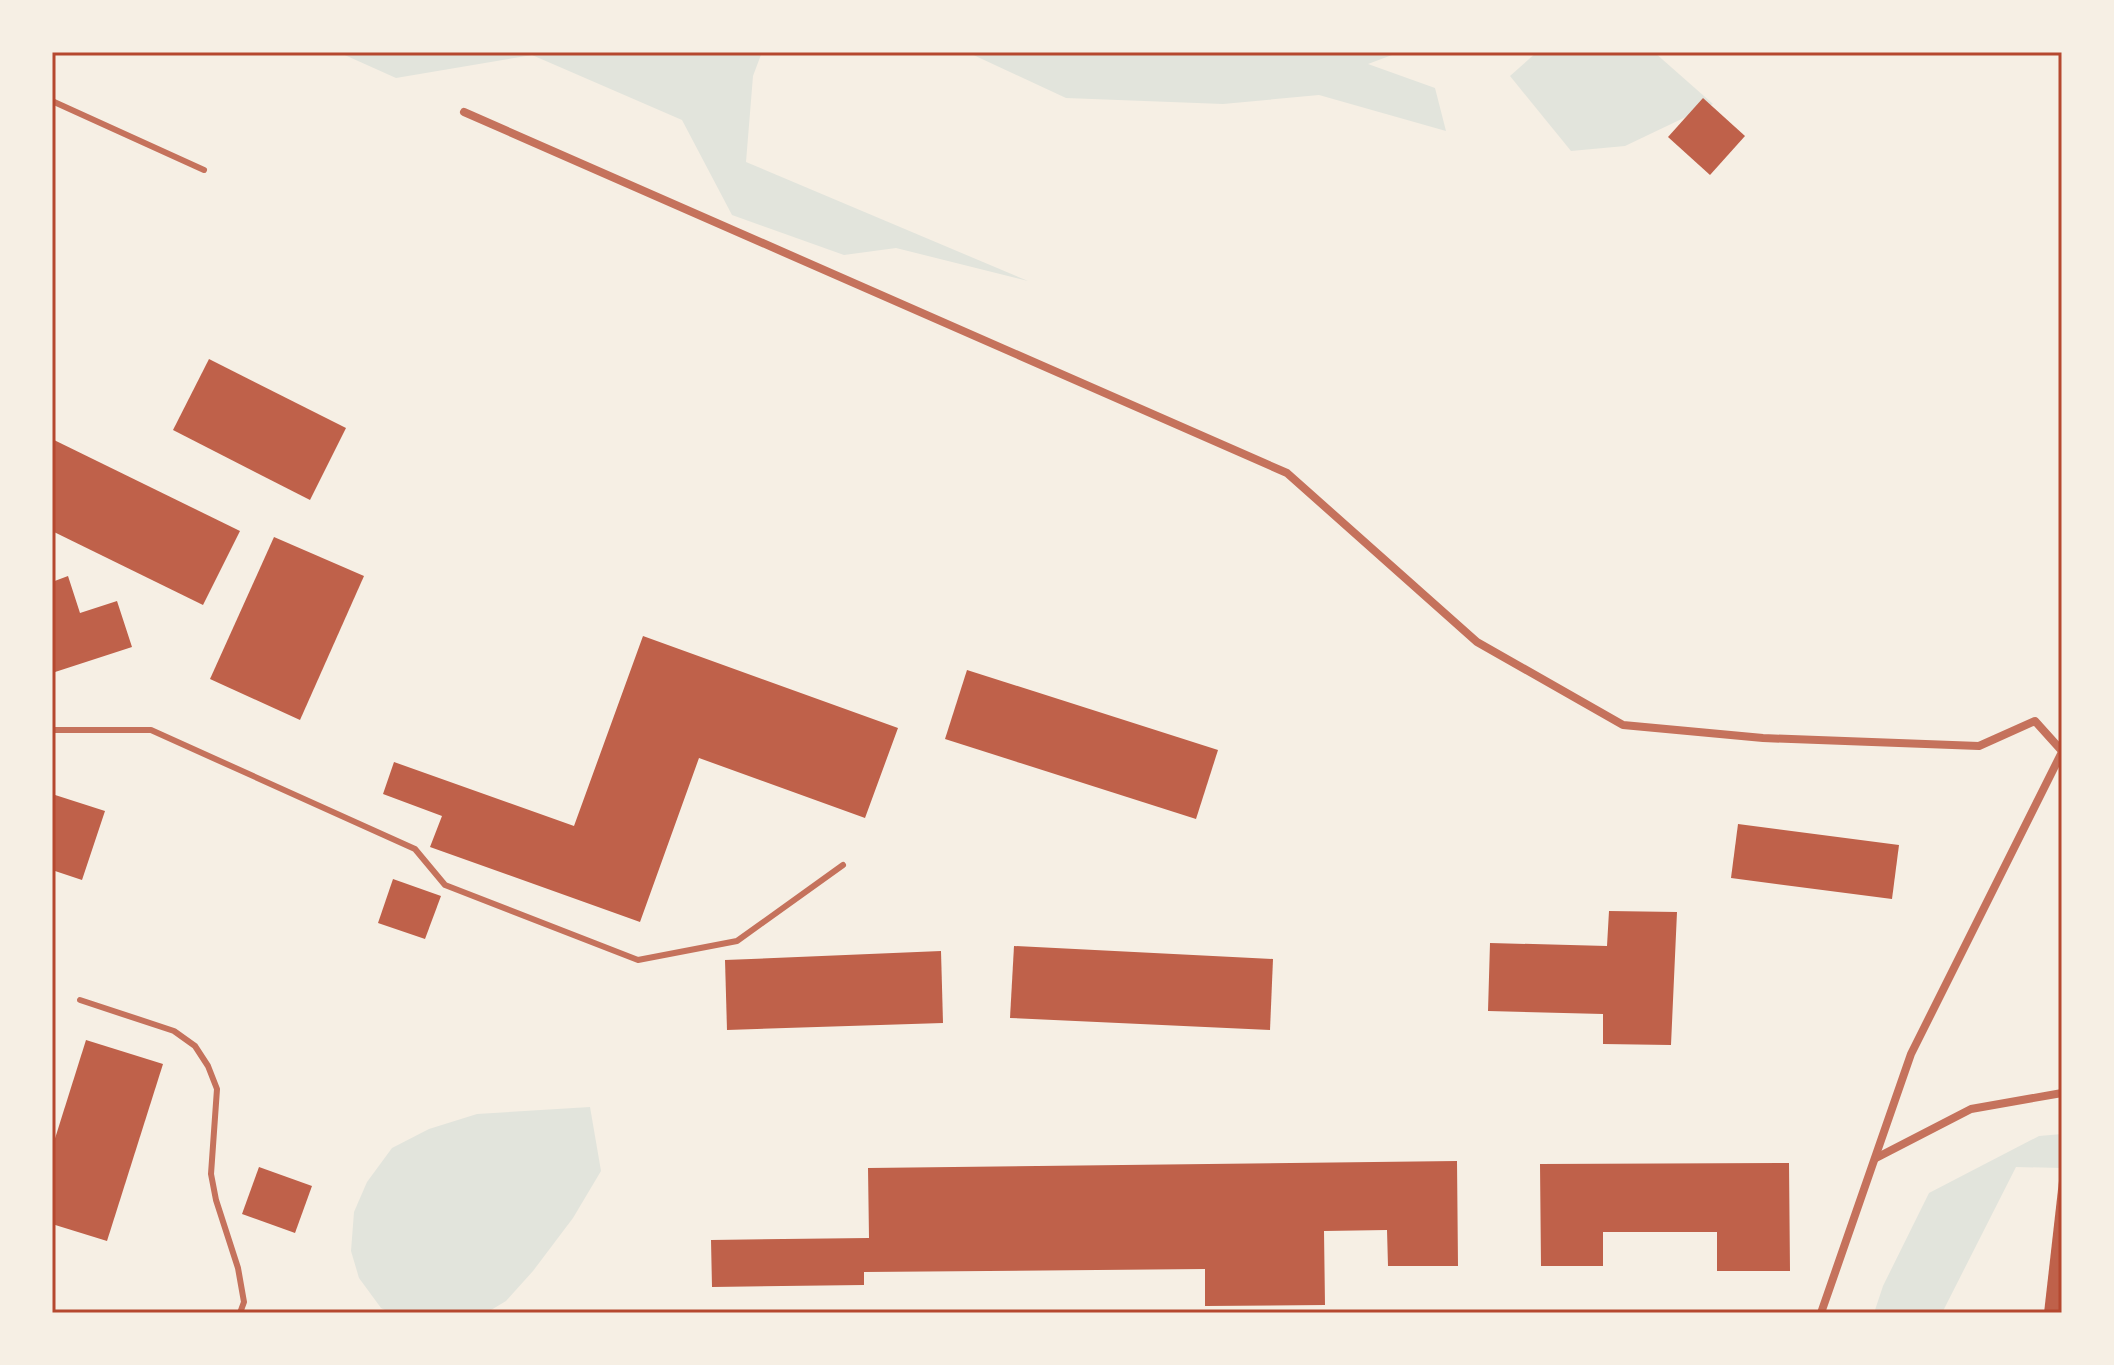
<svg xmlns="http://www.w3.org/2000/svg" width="2114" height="1365" font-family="Roboto,sans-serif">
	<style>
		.green { fill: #e2e4dc }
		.building { fill: #bf614a }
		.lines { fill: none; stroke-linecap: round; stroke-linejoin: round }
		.service { stroke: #c5725c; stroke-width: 6 }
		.minor { stroke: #c5725c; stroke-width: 8 }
		.neatline { fill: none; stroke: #b5482f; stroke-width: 3 }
	</style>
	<rect width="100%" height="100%" fill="#f6efe4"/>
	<g class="green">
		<path d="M338,52h424l-9,24 -7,86 282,119 -132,-33 -52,7 -112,-40 -50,-95 -150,-65 -136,23z"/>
		<path d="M967,52h433l-32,12 67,24 11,43 -127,-36 -96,9 -157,-6z"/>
		<path d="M1537,52h117l59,52 -88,42 -54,5 -61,-75z"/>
		<path d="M590,1107l11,64 -28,47 -40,53 -27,30 -20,12h-95l-10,-5 -22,-30 -8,-27 3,-39 13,-30 25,-34 37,-19 48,-15z"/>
		<path d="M2062,1134v34l-46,-1 -74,146h-68l9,-27 46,-93 110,-57z"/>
	</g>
	<g class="building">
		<path d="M1703,98l42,38 -35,39 -42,-38z"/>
		<path d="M209,359l137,69 -36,72 -137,-70z"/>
		<path d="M52,439l188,92 -37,74 -151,-74z"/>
		<path d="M274,537l90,39 -64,144 -90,-41z"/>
		<path d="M68,576l12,37 37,-12 15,46 -80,26v-91z"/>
		<path d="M643,636l255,92 -33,90 -166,-60 -59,164 -210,-75 12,-31 -59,-22 11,-32 180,64z"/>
		<path d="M967,670l251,80 -22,69 -251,-80z"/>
		<path d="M52,794l53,17 -23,69 -30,-10z"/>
		<path d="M1738,824l161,21 -7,54 -161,-21z"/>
		<path d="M393,879l48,17 -16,43 -47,-16z"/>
		<path d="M1609,911l68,1 -6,133 -68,-1v-30l-115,-3 2,-68 117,3z"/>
		<path d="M1014,946l259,13 -3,71 -260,-12z"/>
		<path d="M941,951l2,72 -216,7 -2,-70z"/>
		<path d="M86,1040l77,24 -56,177 -55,-17v-76z"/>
		<path d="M1457,1161l1,105h-70l-1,-36 -63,1 1,74 -120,1v-37l-341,3v13l-152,2 -1,-47 158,-2 -1,-70z"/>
		<path d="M1789,1163l1,108h-73v-39h-114v34h-62l-1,-102z"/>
		<path d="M259,1167l53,19 -17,47 -53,-19z"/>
		<path d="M2060,1172h2v141h-18z"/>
	</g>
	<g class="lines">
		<g class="service">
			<path d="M52,101l152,69"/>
			<path d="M52,730h99l264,119 30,36 193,75 99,-19 106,-76"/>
			<path d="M80,1000l94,31 21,15 13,20 9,23 -6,85 5,26 22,68 6,34 -4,11"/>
		</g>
		<g class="minor">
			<path d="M464,112l823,361 190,169 146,83 140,13 216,8 56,-25 27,30"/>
			<path d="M1876,1158l95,-49 91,-16"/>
			<path d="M1821,1313l90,-259 151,-302"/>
		</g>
	</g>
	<rect width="2114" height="1365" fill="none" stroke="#f6efe4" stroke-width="108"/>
	<rect x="54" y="54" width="2006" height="1257" class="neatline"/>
</svg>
